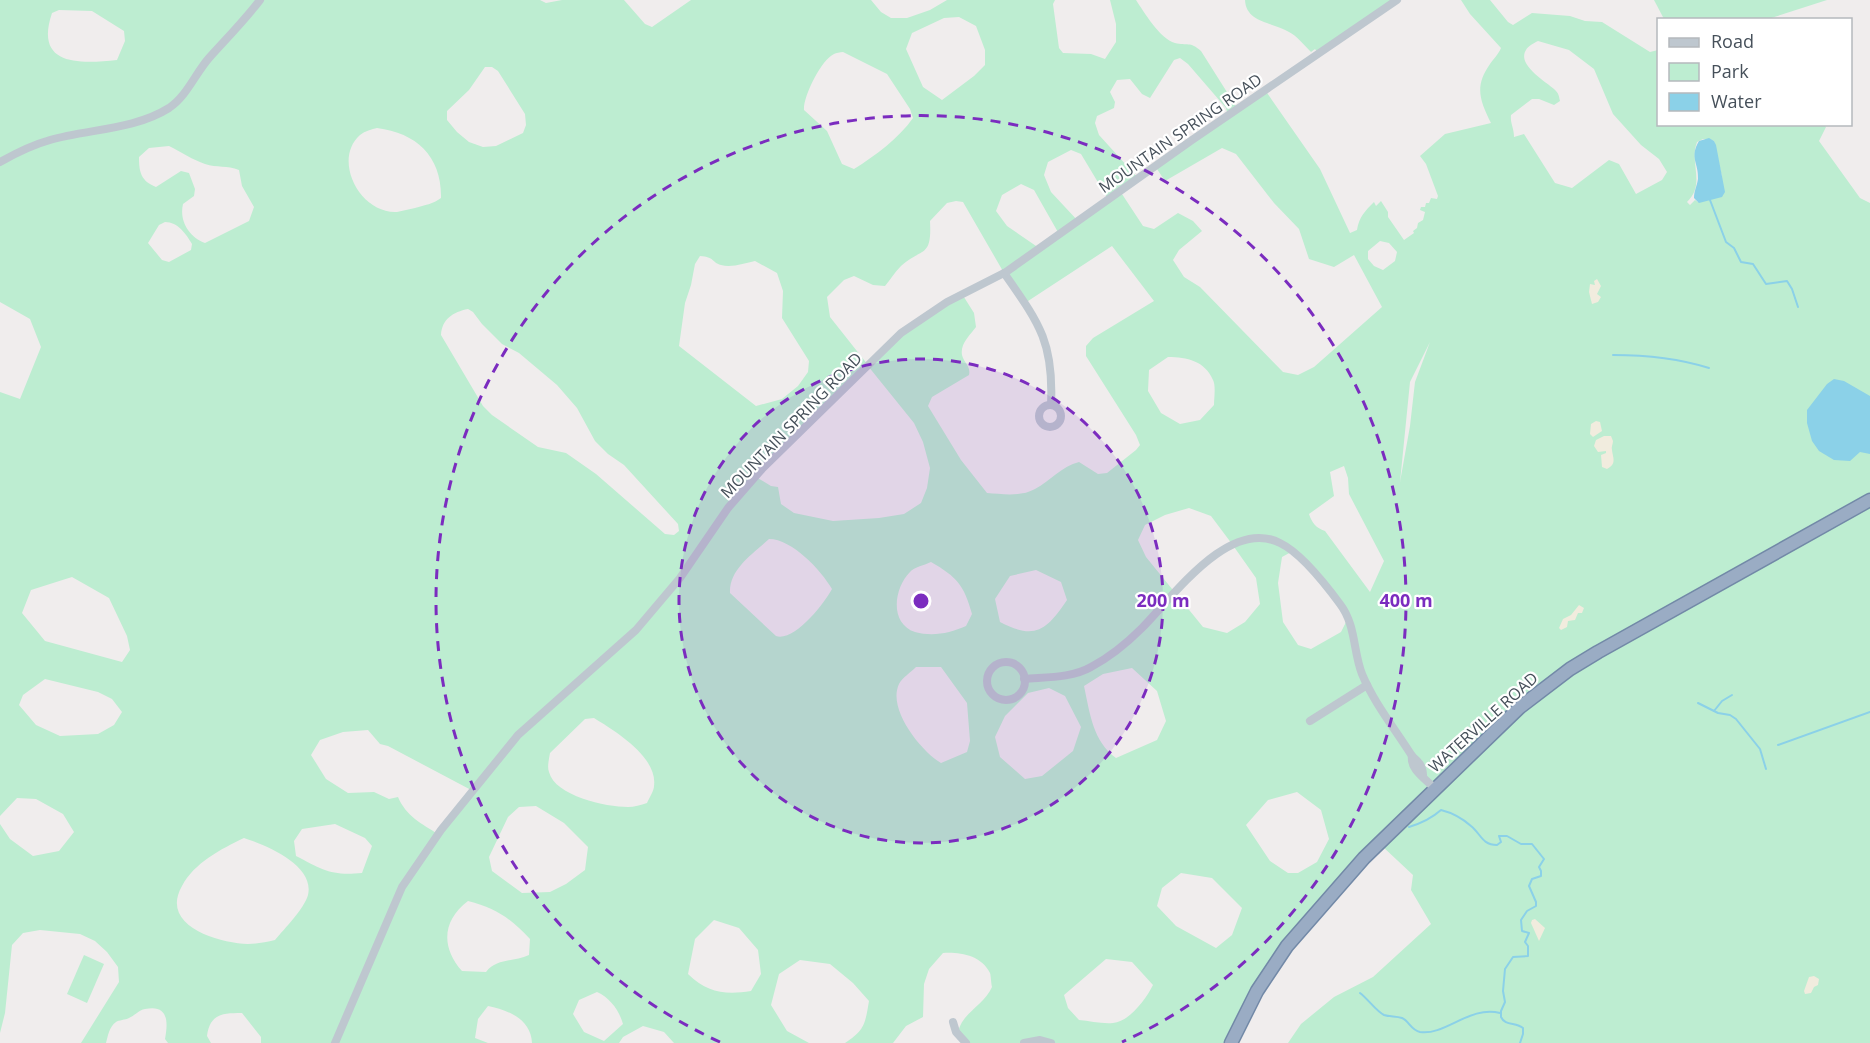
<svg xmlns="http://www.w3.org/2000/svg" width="1870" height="1043" font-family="'Open Sans',sans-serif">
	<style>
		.green { fill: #bdedd1; fill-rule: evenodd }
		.sand { fill: #f1ecde }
		.water { fill: #8bd1e8 }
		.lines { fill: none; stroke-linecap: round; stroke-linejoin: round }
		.stream { stroke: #8bd1e8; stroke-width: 2 }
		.trunk-casing { stroke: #7289a7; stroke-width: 15 }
		.minor { stroke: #bec7cf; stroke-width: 8 }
		.trunk { stroke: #9aacc4; stroke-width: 12 }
		.ring { fill: none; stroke: #7b2cbf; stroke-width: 3; stroke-dasharray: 10 8 }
		.labels { text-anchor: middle; stroke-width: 4.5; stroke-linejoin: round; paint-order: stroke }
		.street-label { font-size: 16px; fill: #46505a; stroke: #fff }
		.centre { fill: #7b2cbf; stroke: #fff; stroke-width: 3 }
		.ring-label { font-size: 18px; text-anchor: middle; font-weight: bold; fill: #7b2cbf; stroke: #fff; stroke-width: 4.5; stroke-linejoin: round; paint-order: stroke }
	</style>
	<rect width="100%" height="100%" fill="#f0eded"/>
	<g class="green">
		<path d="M0,0h540l6,3 16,-3h62l21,24 7,3 39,-27h180l10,12 10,6h16l23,-8 17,-10h108l-2,4 6,44 4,5 28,1 14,5 11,-17v-18l-6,-24h26c8,12 24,39 39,43 12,3 15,-2 26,8l36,57 28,-18 55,79 30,64 7,-3c2,-13 8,-19 17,-28l2,4 5,-5 7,11v5l16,23 10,-7 -1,-2 4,-3 1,-5 5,-3 2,-8 -5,-2 1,-3h4l1,-4h3l2,-5 6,1 1,-3 -12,-32 -6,-8 25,-22 46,-11c-11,-23 -17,-36 -1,-59 4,-6 8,-9 11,-16l-31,-34 -9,-14h29l18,22 5,3 19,-12 38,3 15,5 17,1 48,30 8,-2v74l166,1 2,2 -7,14 41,57 10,5v840h-582l13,-19 33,-27 39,-20 58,-53 -20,-34 2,-15 -31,-29 62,-66 -157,166 -56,97h-265l-8,-8c1,-21 26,-29 34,-48 -1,-4 -1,-11 -2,-14 -9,-18 -30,-21 -47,-20l-14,16 -5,15 -1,33 -17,9 -13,17h-48c20,-13 20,-19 24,-42l-16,-18 -23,-19 -30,-4 -21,14 -8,31 16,26 22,12h-135l-10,-11 -21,-6 -20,11 -4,6h-87c-1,-24 -24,-33 -44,-37l-10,13 -3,19 13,5h-227v-6l-19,-24c-20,0 -32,1 -35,23l4,7h-43l-3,-4c3,-16 4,-35 -20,-30 -6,1 -11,7 -16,9 -4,2 -10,2 -13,4 -7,5 -8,14 -10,21h-25l38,-61 -1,-15 -11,-15 -12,-11 -15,-7 -40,-4 -17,3 -11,12 -7,68 -5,20v-209l10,15 23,17 26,-5 15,-19 -11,-18 -27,-15 -19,-1 -17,18v-424l20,7 21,-52 -11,-28 -30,-17zM59,10l33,1 32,20 1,10 -8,19c-38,4 -83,6 -65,-47zM959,17l17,9 9,24v15l-11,11 -32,24 -19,-13 -17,-38 6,-16 32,-15zM1538,41l31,9 25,19 19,45 28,31 18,14 8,13 -5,8 -26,14 -17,-30 -10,-4 -37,28 -17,-5 -31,-49 -10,3c0,-9 -4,-14 -3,-22l21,-16h7l15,6 6,-4c-1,-4 -1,-7 -4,-10 -7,-8 -40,-25 -30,-41 2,-4 8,-7 12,-9zM843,52l44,22 23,35 3,9c-14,20 -38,38 -59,51l-12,-5 -15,-33 -23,-21c-1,-13 17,-50 30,-56 2,-1 6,-2 9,-2zM1180,58l8,6 38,44 1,4 -72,54 10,15 57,-33 14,6 38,49 25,26 10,30 25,8 20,-12 28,52 -68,60 -16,8 -15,-3 -83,-85 -16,-10 -11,-17 6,-10 23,-19 -9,-10 -15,-8 -24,16 -11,-3 -23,-35 18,-13 -39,-43 -4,-12 2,-7 17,-8 1,-6 -5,-10 7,-12 13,-1 12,15 8,4 24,-38zM485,67h7l6,4 27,43 1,11 -3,8 -27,13 -13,1 -14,-5 -12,-10 -10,-12v-9l22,-21zM377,128c40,5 65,29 64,70 -8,6 -16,7 -26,10 -6,1 -12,3 -18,4 -37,2 -65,-52 -37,-77 5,-4 12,-6 17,-7zM1703,139h6l5,2 8,36 -24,25 -3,-2 -5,5 -3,-3c19,-18 2,-39 10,-60zM169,146c12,6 24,14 36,18 12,4 22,1 34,6l3,16 12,21 -5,14 -44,22c-16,-6 -26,-22 -22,-39l11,-8 1,-7 -6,-16 -8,-2 -25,16c-15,-6 -17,-15 -17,-30l10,-9zM1071,150l10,4 27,45 -30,22 -27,-29 -7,-17 4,-13zM1021,184l13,6 25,44 -20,14 -32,-22 -11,-15 6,-16zM956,201l7,1 41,71 21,30 87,-57 42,55 -61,37 -7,8v10l50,79 4,10 -4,5 -29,23 -9,1 -19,-12c-17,4 -29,19 -44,27 -14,8 -33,5 -48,4l-26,-33 -33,-54 4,-9 37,-22c2,-9 -5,-12 -7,-20 -2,-11 8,-20 14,-28l-2,-14 -12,-19 -61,39 -33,32 -38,-48 -3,-20 17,-17 10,-4 19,9 12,1c5,-6 10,-14 16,-20 21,-19 31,-7 29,-45l17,-18zM165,222c13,0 21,12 27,22l-1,6 -22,12 -7,-2 -14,-17 11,-18zM1380,241l9,2 8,9 -2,9 -12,9 -9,-4 -6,-7v-8zM700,256c15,1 11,6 21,9 11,3 24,-2 34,-4l22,12 6,18 -1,27 27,43 -1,11 -10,14 -16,13 -26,7 -77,-60 6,-43 6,-18 4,-21zM468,309l5,3 9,12 20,20 17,9 38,32 20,23 18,33 13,13 16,11 54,59 1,7 -5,4 -9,-1 -69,-60 -30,-21 -28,-6 -46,-32 -9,-9 -42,-71c1,-16 12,-23 27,-26zM1430,342l-15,40 -5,44 -10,56 10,-100zM1168,357c19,0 37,4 45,23 3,6 1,18 1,25l-14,15 -20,4 -19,-11 -13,-22 1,-21zM868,366l46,57 9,19 7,26 -3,20 -6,15 -17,11 -25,4 -46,3 -39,-8 -13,-9 -3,-17 -7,-1 -15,-9zM1344,466l4,12 1,16 35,67 -14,31 -45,-61c-9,-3 -13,-8 -16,-17l25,-18 -4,-24zM1189,508l22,8 21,28 24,34 4,26 -15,18 -18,11 -24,-6 -57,-70 -8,-17 7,-15 20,-10zM769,539c23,0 52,31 63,50 -8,15 -38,53 -56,47l-46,-43c-1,-24 23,-39 39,-54zM1293,551l55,67 -7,14 -30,17 -13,-4 -15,-23 -5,-39 4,-26zM931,562c26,15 33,23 41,52l-6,12c-16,7 -33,11 -51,6 -26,-9 -21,-44 -5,-60 4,-5 15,-7 21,-10zM1036,570l25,12 6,18c-21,31 -32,40 -67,22l-5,-23 15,-23zM72,577l37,21 18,38 3,14 -8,12 -77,-21 -23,-28 9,-23zM916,667h25l26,36 3,38 -3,11 -26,11c-20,-12 -54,-54 -42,-79 3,-6 12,-12 17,-17zM1132,668l25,23 9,30 -9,19 -41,18c-23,-17 -26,-44 -32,-72l19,-12zM45,679l53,13 14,7 10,13 -8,13 -16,9 -38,2 -24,-11 -17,-20 4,-10zM1049,688l16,8 16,31 -8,24 -31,25 -17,3 -25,-22 -5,-20 10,-21 23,-23zM594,718c21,13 64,39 60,68 0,5 -5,12 -7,17 -6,2 -13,4 -19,4 -22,0 -73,-11 -79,-35 -2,-5 0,-13 1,-19l35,-34zM368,730l12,14 8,2 85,45 -35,43c-16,-10 -32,-18 -40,-37l-9,2 -15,-7 -26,1 -22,-14 -15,-24 9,-15 23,-8zM1297,792l24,18 8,29 -12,23 -19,11h-10l-18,-12 -24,-36 22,-25zM536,806l28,17 24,24 -3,23 -19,14 -16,8 -28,1 -30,-22 -3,-14 19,-40 11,-10zM335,824l30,14 7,8 -10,27c-31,3 -39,-3 -66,-17l-2,-15 8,-12zM244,838c22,7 71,27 64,57 -4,14 -23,33 -33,45 -9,2 -18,4 -27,4 -29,-1 -89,-18 -66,-58 12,-23 39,-37 62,-48zM1181,873l31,5 30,30 -10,27 -16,13 -40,-22 -19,-20 5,-18zM468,901c28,7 42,17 62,38l-1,16c-15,7 -32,3 -43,17l-24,-1c-21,-24 -20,-50 6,-70zM714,920l25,8 19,22 3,24 -10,17c-25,4 -44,2 -63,-17l7,-35zM1106,959l26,3 21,23c-7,14 -24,37 -40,38 -11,1 -23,-2 -34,-3l-11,-12 -4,-13zM597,992c13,6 22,18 26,32l-19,17 -20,-9 -11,-18 6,-14z"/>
		<path d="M1245,0h152l-79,53 -3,-4 -4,3c-7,-7 -14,-16 -22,-20 -16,-10 -43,-9 -44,-32z"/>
		<path d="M1654,0h173l-59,19h-104z"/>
		<path d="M84,955l20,9 -17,39 -20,-9z"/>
	</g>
	<g class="sand">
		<path d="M1597,279l4,7 -4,8 4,3 -3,5 -6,2 -3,-12 1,-8 5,1 -1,-4z"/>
		<path d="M1596,421l4,1 2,9 -9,6 -3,-3 1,-10z"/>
		<path d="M1604,436h7l2,5c0,3 -2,6 -1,9 1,8 5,14 -5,19l-5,-2 -1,-12 5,-2v-2l-8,1 -4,-6 2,-6z"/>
		<path d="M1579,605l5,3 -2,5h-4l-3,7 -7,1 -1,6 -6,3 -2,-2 4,-9 8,-4z"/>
		<path d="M1535,919l10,9 -6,13 -8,-18 1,-3z"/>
		<path d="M1814,976l5,3 -1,6 -4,2 -3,6 -6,1 -1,-3 5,-14z"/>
	</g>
	<g class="water">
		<path d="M1709,138l5,3 2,4 9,47 -3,5 -23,6 -5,-5c0,-7 3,-12 4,-19 1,-16 -9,-21 1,-38z"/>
		<path d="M1834,379l10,2 26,15v58l-10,-2 -10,9 -16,-1 -15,-9 -7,-10 -5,-18v-13l20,-26z"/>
	</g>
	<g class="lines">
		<g class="stream">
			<path d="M1710,200l16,42 8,6 7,14 12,2 13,20 21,-3 5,8 6,18"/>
			<path d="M1613,355c32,0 64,3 96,13"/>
			<path d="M1698,703l20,10 12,2 6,4 24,30 6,20"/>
			<path d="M1714,711l8,-10 10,-6"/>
			<path d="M1778,745l92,-33"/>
			<path d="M1409,827c13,-4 23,-9 32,-17 12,3 21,8 30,16 10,8 11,19 26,19l4,-3 -2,-6h8l14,8h11l12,15 -5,8 2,4v5l-9,3 -3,7 7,16v4l-9,5 -6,9 1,11 7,2 -4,9 3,4v10l-15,1 -8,12 -2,22 2,11 -4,9v6c4,9 15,5 22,11v6l-3,9"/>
			<path d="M1360,993c8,6 16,18 24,22 6,2 12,1 18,3 7,3 9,12 18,14 25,4 50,-27 80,-19"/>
		</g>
		<defs>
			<path id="trunk" d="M1231,1043l26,-52 30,-45 77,-88 155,-150 51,-39 28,-17 272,-152"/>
		</defs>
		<use href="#trunk" class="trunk-casing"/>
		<g class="minor">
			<path d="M0,162c16,-9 32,-17 50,-22 38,-11 84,-10 119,-32 18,-12 26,-34 40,-50 17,-19 35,-37 51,-58"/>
			<path d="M1004,273c35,50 50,69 47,132"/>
			<circle cx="1050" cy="416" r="11"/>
			<circle cx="1006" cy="681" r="19"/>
			<path d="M1024,679c22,-2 48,-1 67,-12 19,-10 36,-24 51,-39 31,-31 87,-111 138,-85 21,10 46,42 60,61 16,21 13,47 22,70 12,29 33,55 50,82 6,5 11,10 11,19"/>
			<path d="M1310,721l57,-36"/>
			<path d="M1412,756c-2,14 13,22 22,32"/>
			<path d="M953,1022l3,10 10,11"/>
			<path d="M335,1043l67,-156 39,-57 77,-95 118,-105 44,-52 48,-70 34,-39 139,-136 46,-31 59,-30 186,-132 205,-140"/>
			<path d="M1024,1043l16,-3 11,3"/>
		</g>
		<use href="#trunk" class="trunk"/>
	</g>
	<circle cx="921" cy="601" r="242" fill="#7b2cbf" fill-opacity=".12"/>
	<g class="ring">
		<circle cx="921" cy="601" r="242"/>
		<path d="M720 1042A485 485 0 1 1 1122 1042"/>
	</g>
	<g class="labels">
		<g class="street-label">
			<text transform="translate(1180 133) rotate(-35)" y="6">MOUNTAIN SPRING ROAD</text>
			<text transform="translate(791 425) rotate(-46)" y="6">MOUNTAIN SPRING ROAD</text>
			<text transform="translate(1483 722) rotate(-42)" y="6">WATERVILLE ROAD</text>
		</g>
	</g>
	<circle cx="921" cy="601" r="9" class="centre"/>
	<g class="ring-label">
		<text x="1163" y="607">200 m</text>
		<text x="1406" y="607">400 m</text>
	</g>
	<rect x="1657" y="18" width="195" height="108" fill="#ffffff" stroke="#b5b9bd" stroke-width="1.5"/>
	<rect x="1669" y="38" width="30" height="9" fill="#bec7cf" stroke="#b5b9bd" stroke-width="1.5"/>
	<text x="1711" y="48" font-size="18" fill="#46505a">Road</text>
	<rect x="1669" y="63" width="30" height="18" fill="#bdedd1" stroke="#b5b9bd" stroke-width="1.5"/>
	<text x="1711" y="78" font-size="18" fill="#46505a">Park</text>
	<rect x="1669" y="93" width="30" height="18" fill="#8bd1e8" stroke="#b5b9bd" stroke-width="1.5"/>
	<text x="1711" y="108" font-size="18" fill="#46505a">Water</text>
</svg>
